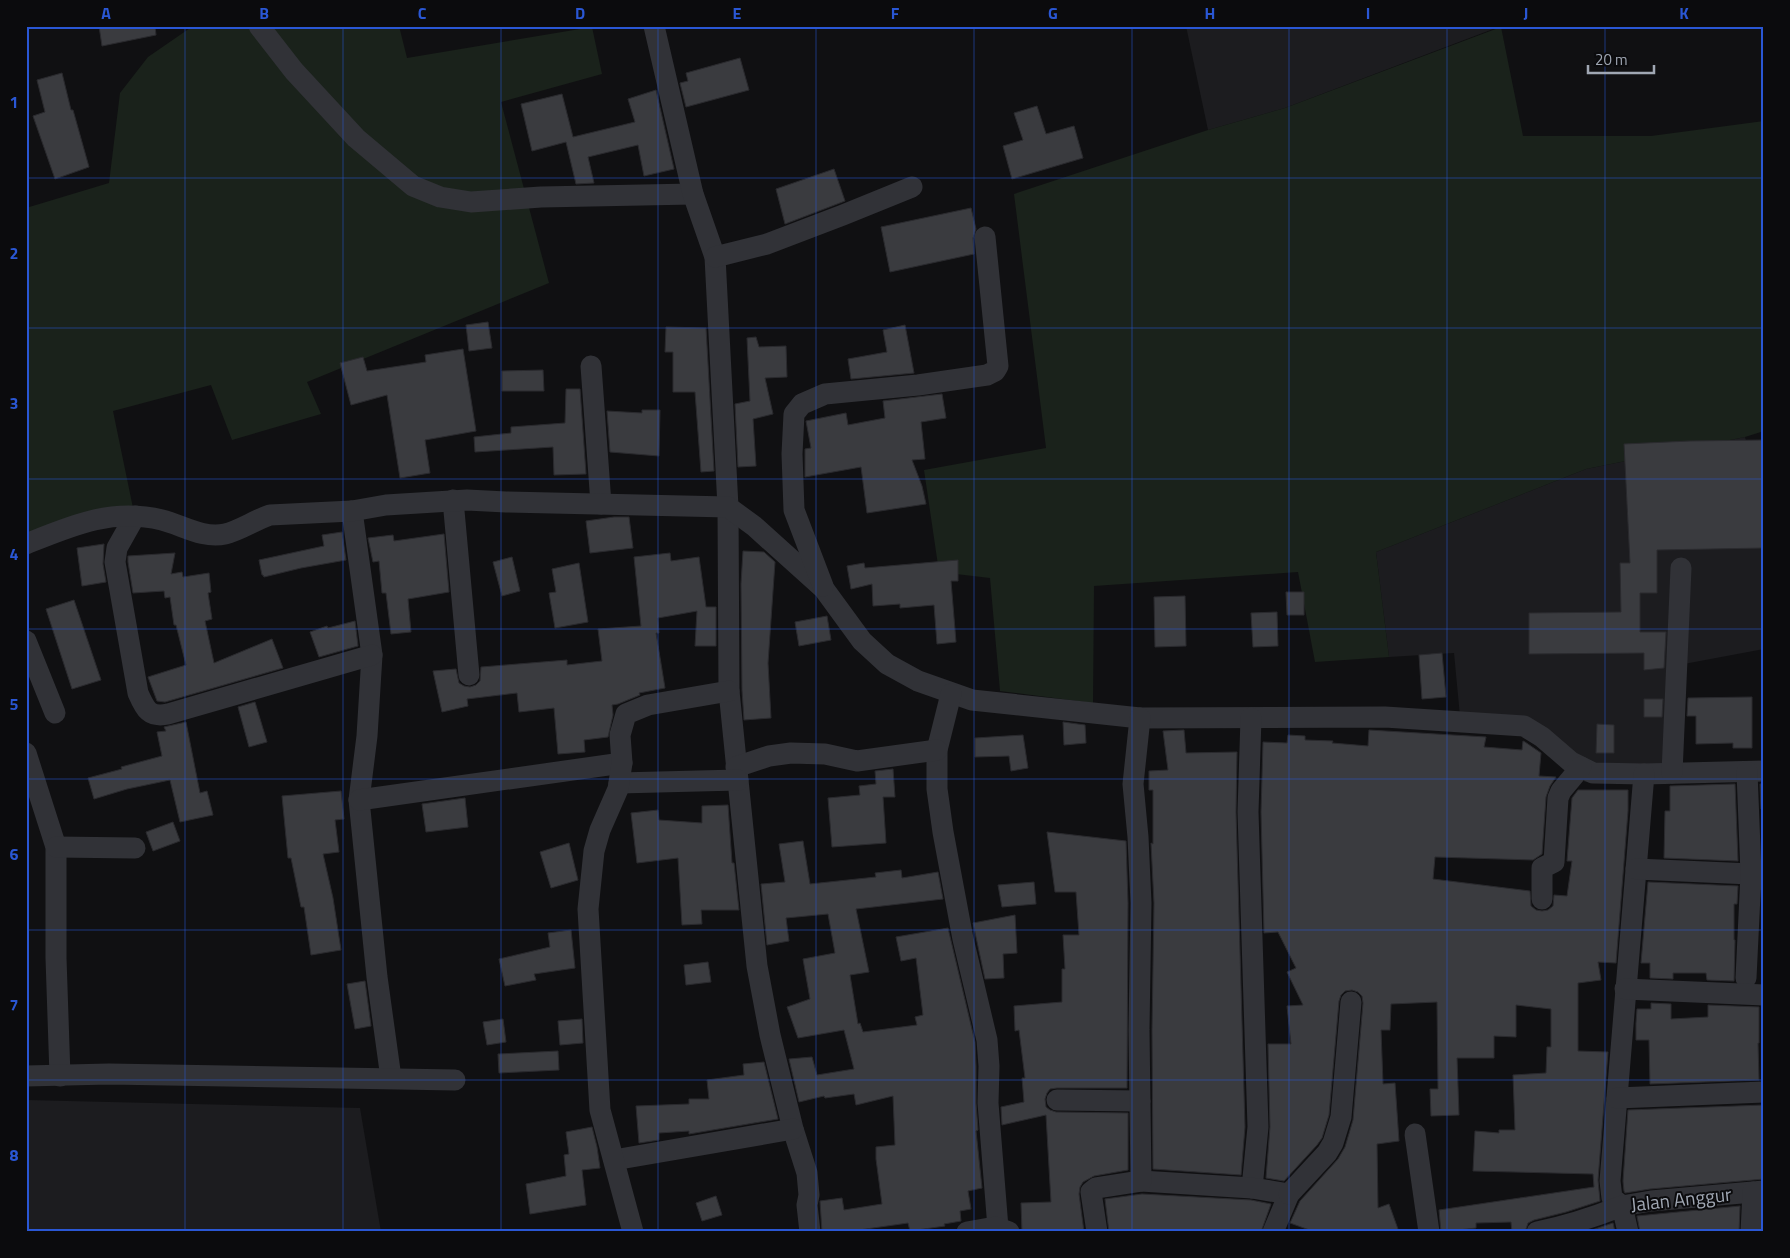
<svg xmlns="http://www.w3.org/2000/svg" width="1790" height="1258" font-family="'Titillium Web',sans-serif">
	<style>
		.built { fill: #1c1c1f }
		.green { fill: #1a221b }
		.building { fill: #3a3b3f; stroke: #2a2a2e }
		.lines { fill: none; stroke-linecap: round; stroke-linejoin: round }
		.minor { stroke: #313237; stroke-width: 21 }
		.grid { fill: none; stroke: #2a57d4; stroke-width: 1; stroke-opacity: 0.55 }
		.labels { text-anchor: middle; stroke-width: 4; stroke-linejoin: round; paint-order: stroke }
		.street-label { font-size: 19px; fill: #a0a7b3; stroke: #0b0b0d }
		.neatline { fill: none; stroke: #2a57d4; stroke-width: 2 }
		.grid-label { font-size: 16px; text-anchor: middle; font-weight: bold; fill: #2a57d4 }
	</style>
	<rect width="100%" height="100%" fill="#101012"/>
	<g class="built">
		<path d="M1186,26h315l-216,82 -77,22z"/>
		<path d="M1745,437l19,64v148l-80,15 -7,104 -92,14 -43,-47 -81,-8 -7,-74 -65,4 -13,-105 210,-83z"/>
		<path d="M26,1100l334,8 21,124h-355z"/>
	</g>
	<g class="green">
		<path d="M193,26h206l8,32 185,-31 10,47 -101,28 48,181 -242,99 14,32 -89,26 -21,-55 -98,26 20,97 -107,38v-338l83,-25 11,-90 28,-36z"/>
		<path d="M1501,27l22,109h128l113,-15v310l-19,6 -159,32 -210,83 13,105 -74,5 -17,-90 -204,14 -1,117 -93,-12 -10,-113 -51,-6 -15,-102 122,-22 -32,-254 194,-64 77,-22z"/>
	</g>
	<g class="building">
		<path d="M99,26h56l1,9 -54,11z"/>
		<path d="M740,58l9,32 -63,17 -6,-24 8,-2 -2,-8z"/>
		<path d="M62,73l9,37h2l16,57 -34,12 -22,-63 12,-4 -8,-32z"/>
		<path d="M656,90l18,79 -30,7 -6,-31 -50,12 6,26 -18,1 -10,-42 -34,9 -11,-47 41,-10 11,43 62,-15 -7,-23z"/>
		<path d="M1037,106l9,28 28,-8 9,32 -71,21 -9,-33 20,-6 -9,-27z"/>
		<path d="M834,169l11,32 -60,23 -9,-35z"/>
		<path d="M971,208l5,21 -3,9 1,16 -84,18 -9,-45z"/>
		<path d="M488,322l4,26 -23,3 -3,-26z"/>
		<path d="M905,325l9,48 -63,6 -3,-20 39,-7 -4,-22z"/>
		<path d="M666,327l40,1 8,143 -13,1 -6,-80h-22v-40h-8z"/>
		<path d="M756,337l3,10 27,-1 1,31 -22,1 8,36 -20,5 3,47 -18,1 -3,-63 15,-3 -3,-63z"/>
		<path d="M463,349l13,82 -51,9 5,33 -30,5 -13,-83 -36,10 -11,-42 23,-6 4,14 59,-9 -1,-7z"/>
		<path d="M543,370l1,21h-42v-20z"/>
		<path d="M566,389h14l6,85 -32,1 -1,-28 -78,5 -1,-15 37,-4v-6l54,-4z"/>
		<path d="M942,394l4,24 -25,4 4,37 -13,1 10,26 4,18 -59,9 -6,-46 -56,10v-28l6,-1 -5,-27 40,-8 2,12 37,-7 -2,-17z"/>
		<path d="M642,410h18l-1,46 -49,-4 -3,-41 35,2z"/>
		<path d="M1764,440v108l-107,2v43h-17v39h26l-2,36 -20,2v-17l-115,1v-41l92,-1 -1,-49h10l-6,-119 66,-3z"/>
		<path d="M614,517h15l4,31 -43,5 -4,-32z"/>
		<path d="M342,532l4,28 -45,8 -37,9 -1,-2h-1l-3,-15 65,-14 -2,-11z"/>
		<path d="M444,534l5,58 -41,7 3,33 -20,2 -5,-41h-4l-3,-32 -6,1 -5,-24 25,-3 1,6z"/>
		<path d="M104,544l-1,20 3,18 -24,4 -5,-38z"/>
		<path d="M743,551l21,1 11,10 -7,101 3,55 -27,2 -2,-30 -1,-106z"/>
		<path d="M175,553l-4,21 11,-2 1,5 26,-4 2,19 -3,1 4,26 -7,2 9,42 58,-24 11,29 -118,34 -8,-1 -9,-24 38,-12 -10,-40h-2l-4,-28 -5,1 -1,-7 -31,2 -5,-31v-6z"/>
		<path d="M670,553l1,8 28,-4 7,50h10v39h-21l2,-35 -39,7 1,15h-3l9,55 -26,5 1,2 -22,9 -6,1 1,10 -5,22 -24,3 1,12 -27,2 -4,-46 -35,4 -2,-19 -50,6 1,7 -26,6 -9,-41 23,-2 3,14 5,3 6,1 6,-2 4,-4 1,-14 86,-7v5l35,-4 -4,-32 43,-3 -7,-69z"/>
		<path d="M512,557l8,34 -18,5 -9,-34z"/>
		<path d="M958,560v21h-7l5,61 -19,2 -3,-39 -34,3v-4l-27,2 -1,-22 -21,5 -4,-23 17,-3 1,5z"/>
		<path d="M579,563l9,59 -33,6 -6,-35 7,-1 -4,-23z"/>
		<path d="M1286,592h18v23h-17z"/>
		<path d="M1185,596l1,50 -31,1 -1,-50z"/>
		<path d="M74,600l27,80 -29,9 -26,-80z"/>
		<path d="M1277,612l1,34 -25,1 -2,-34z"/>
		<path d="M827,616l4,24 -32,6 -4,-24z"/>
		<path d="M355,621l3,25 -39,11 -9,-25 17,-6 1,2z"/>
		<path d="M1442,653l4,44 -24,2 -3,-44z"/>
		<path d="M1752,697v51h-19v-5l-37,1v-28h-9l1,-18z"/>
		<path d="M1644,699h19l-1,18h-18z"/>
		<path d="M255,702l12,40 -18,5 -11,-40z"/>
		<path d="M186,722l14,71 7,-2 6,24 -33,7 -10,-42 -43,9 -33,10 -6,-21 34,-9 -1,-2 41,-11 -5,-24 9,-1 -2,-4z"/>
		<path d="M1063,722l22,3 1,18 -22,2z"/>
		<path d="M1597,724l17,1v28h-18z"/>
		<path d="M1184,730l2,23 51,-1 -1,60 9,315 -4,48 -88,-6 -1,-139 2,-127 -3,-60 2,1v-54h-4v-19l19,-1 -5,-39z"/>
		<path d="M1369,730l117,7 -2,10 38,3 1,-9 2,1 16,11 -2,23 17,1 -6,9 -4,11 -4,57 -9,6 -98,-3 -2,22 97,12 1,15 5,4 6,1 6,-1 5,-4 1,-11 13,1 5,-35h-5l5,-63 6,-8h50v21l-12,152 -18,-1 3,18 -23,3v68l30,1 -10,128 2,21 -34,11 -32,8 -6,3 -3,9h-13l-1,-10 -35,1v5l-35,4 -2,-22 155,-23 -1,-13 -120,-3 2,-40 24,2v-3h16l-2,-55 33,-2 1,-26h4v-38l-35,-4v32l-22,-1v22h-37l2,57 -28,1 -1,-27h8l-1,-87 -46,2 -1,26h-9l2,54 12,-1 4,58 -22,3 1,64 11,-4 10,28h-84l-25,-9 10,-22 38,-42 7,-12 8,-27 10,-117 -1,-7 -4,-4 -6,-2 -7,1 -4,4 -2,6 -10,114 -7,23 -5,7 -33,36 -18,-3 4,-51 -2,-83h23l-4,-38 16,-1 -16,-33 9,-4 -18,-36 -14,1 -3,-121 2,-70 24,1 1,-8 17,1v4l28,1 -1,2 36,3z"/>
		<path d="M1023,735l5,33 -17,3 -2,-15 -34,1v-19z"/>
		<path d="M893,769l2,28h-12l3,46 -54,4 -4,-49 32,-3 -1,-9 17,-2 -1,-13z"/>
		<path d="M1735,784l3,77 -74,-3 1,-47h5v-25z"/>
		<path d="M1760,784h4v25h-3z"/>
		<path d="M341,791l3,28 -9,1 4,32 -16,2 10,44 8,52 -30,5 -7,-48h-3l-10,-49h-3l-6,-62z"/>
		<path d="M465,798l3,29 -42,5 -4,-28z"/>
		<path d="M728,805l4,58h2l5,47h-38l1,14 -20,1 -4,-67 -41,5 -6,-50 27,-3 1,10 43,3v-17z"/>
		<path d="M173,822l7,19 -27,10 -7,-19z"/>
		<path d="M1047,832l79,9 2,62 -1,185h-70l-7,1 -3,4 -2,6 1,8 4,3 6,2 72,1v57l-34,6 -11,6 -3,5 -1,7 5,38h-62l-1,-29 30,-1 -5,-87 -44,10 -1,-18 23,-5 -2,-24h3l-6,-48 -4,1 -1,-25 48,-4v-33h3l-2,-34h16l-3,-43h-21z"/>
		<path d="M803,841l7,43 66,-7 -1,-4 26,-3 1,8 36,-6 5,27 -87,10 13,63 -19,3 8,49 2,-1 3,9 54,-7 -2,-8 8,-2 -7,-57 -15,3 -5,-24 52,-9 27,114 1,24v37l2,27 -2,1 6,57 -14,3 3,18 -11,2 1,10 -17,3 1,2 -35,5 -2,-8 -63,9h-23l-2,-31 22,-3 2,12 38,-6 -6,-45v-12l19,-2 -2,-49 -37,9 -2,-11 -29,4 -1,-2 -25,6 -10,-43 23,-2 5,18 37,-6 -10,-39 -46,8 -11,-31 23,-8 -7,-40 32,-6 -7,-39 -42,4 3,23 -22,4 -6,-61 24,-2 -6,-38z"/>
		<path d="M569,843l9,37 -27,8 -11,-36z"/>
		<path d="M1034,882l2,22 -34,3 -4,-22z"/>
		<path d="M1648,882l90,4 -1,18h-3v36h1l-1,41 -27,-1 -1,-7h-33v6l-23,-1v-15h-9z"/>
		<path d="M1015,915l2,38 -14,1 1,24 -19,1 -12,-56z"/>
		<path d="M571,930l4,38 -41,6 2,6 -31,6 -6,-27 51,-12 -2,-14z"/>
		<path d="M708,962l3,20 -25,3 -2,-20z"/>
		<path d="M365,981l6,45 -16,3 -8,-45z"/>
		<path d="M1651,1003l20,1v15l37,-2v-12l51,2v36h-1l1,37 -109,4 -1,-44h-13v-17l1,-14h14z"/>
		<path d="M503,1019l3,23 -19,3 -4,-23z"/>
		<path d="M582,1019l1,24 -23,2 -2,-24z"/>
		<path d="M558,1051l1,19 -60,3 -1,-19z"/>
		<path d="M764,1062l14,57 -89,15v-3l-30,2v7l-20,3 -3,-37 53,-2v-5h20l-2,-19 37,-5 -1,-11z"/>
		<path d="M1764,1105v74l-114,10 -25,4 -1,-2 -1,-10 5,-71z"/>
		<path d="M592,1127l5,20 3,21 -18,2 4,35 -56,9 -4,-30 40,-8 -2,-21 5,-1 -3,-22z"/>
		<path d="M1142,1194l109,6 20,4 -10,28h-98v-2l-54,2 -4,-33z"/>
		<path d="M716,1196l6,19 -20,6 -6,-18z"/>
		<path d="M1740,1206l-1,26h-99l-3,-16z"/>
		<path d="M1613,1223l2,9h-28l8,-3z"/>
	</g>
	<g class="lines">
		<g class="minor">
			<path d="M259,26l35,45 62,67 57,48 27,11 31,5 70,-5 152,-3"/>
			<path d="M654,26l39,168 22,63 13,250 1,184 9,89 19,186 13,69 23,94 14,44 2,22 -2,10 3,27"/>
			<path d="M715,257l52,-13 76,-29 69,-28"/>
			<path d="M591,366l10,138"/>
			<path d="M453,500l16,175"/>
			<path d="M352,511l20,144 -5,81 -8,64 18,177 14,101"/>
			<path d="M135,516l-18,32 -2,14 23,131c7,16 11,25 30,21l204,-59"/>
			<path d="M26,544c47,-19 85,-36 136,-24 20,5 41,19 63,14 14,-3 30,-14 45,-19l82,-4 34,-6 81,-5 39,2 222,5 26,19 70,63 38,52 25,23 31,17 54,19 168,18 245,-1 139,9 18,11 29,25 22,11 51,1 120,-3"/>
			<path d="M823,586l-29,-76 -2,-56 2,-40 8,-10 23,-10 93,-9 69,-10 8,-4 3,-5 -13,-129"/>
			<path d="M26,641l29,72"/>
			<path d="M951,694l-14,56v39l6,43 20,107 24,101 2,26 -1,37 10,125"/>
			<path d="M1251,718l-3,94 10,315 -6,61"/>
			<path d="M26,753l30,94v111l4,118"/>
			<path d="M736,767l33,-11 22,-3 34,1 32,7 80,-11"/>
			<path d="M1672,773l9,-205"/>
			<path d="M1644,774l-34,407 2,17 10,8 29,-5 113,-10"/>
			<path d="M619,783l119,-3"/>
			<path d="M359,800l263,-37"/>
			<path d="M56,847l79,1"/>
			<path d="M1636,869l115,5 13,6"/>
			<path d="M1542,899v-31l12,-6 4,-64 3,-7 20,-24"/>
			<path d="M1746,978l5,-104 -4,-102"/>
			<path d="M1625,989l139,6"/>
			<path d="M26,1076l83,-2 346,6"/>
			<path d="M1617,1098l147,-6"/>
			<path d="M1057,1100l83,1"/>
			<path d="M1415,1134l14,98"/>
			<path d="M614,1160l179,-31"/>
			<path d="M1141,1181l111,7 37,6 -16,38"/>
			<path d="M1289,1194l38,-41 6,-10 8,-26 10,-115"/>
			<path d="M633,1232l-33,-122 -12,-201 6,-58 6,-21 18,-41 4,-26 -2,-28 6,-21 22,-9 81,-14"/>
			<path d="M967,1232l28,-5 14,5"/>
			<path d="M1097,1232l-6,-40 5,-4 45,-7 -2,-151 2,-127 -3,-66 -5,-53 7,-66"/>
			<path d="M1537,1232c30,-6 57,-15 85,-26l6,26"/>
			<path d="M1751,1232l2,-40"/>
		</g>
	</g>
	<path class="grid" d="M185,26v1206M343,26v1206M501,26v1206M658,26v1206M816,26v1206M974,26v1206M1132,26v1206M1289,26v1206M1447,26v1206M1605,26v1206M26,178h1738M26,328h1738M26,479h1738M26,629h1738M26,779h1738M26,930h1738M26,1080h1738"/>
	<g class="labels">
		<g class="street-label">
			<text transform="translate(1681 1199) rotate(-6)" y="7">Jalan Anggur</text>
		</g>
	</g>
	<rect width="1790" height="1258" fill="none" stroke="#0b0b0d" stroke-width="55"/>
	<path d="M1588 65v8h66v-8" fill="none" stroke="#a0a7b3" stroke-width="2.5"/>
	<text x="1595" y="65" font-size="15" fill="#a0a7b3" stroke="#0b0b0d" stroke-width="4" paint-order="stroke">20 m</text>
	<rect x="28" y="28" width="1734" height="1202" class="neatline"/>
	<g class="grid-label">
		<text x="106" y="19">A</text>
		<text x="264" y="19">B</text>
		<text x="422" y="19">C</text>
		<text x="580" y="19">D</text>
		<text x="737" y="19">E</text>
		<text x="895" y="19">F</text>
		<text x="1053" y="19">G</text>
		<text x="1210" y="19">H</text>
		<text x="1368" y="19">I</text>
		<text x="1526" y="19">J</text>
		<text x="1684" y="19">K</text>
		<text x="14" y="108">1</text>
		<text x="14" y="259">2</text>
		<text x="14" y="409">3</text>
		<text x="14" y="560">4</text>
		<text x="14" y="710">5</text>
		<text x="14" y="860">6</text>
		<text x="14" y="1011">7</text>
		<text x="14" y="1161">8</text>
	</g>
</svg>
